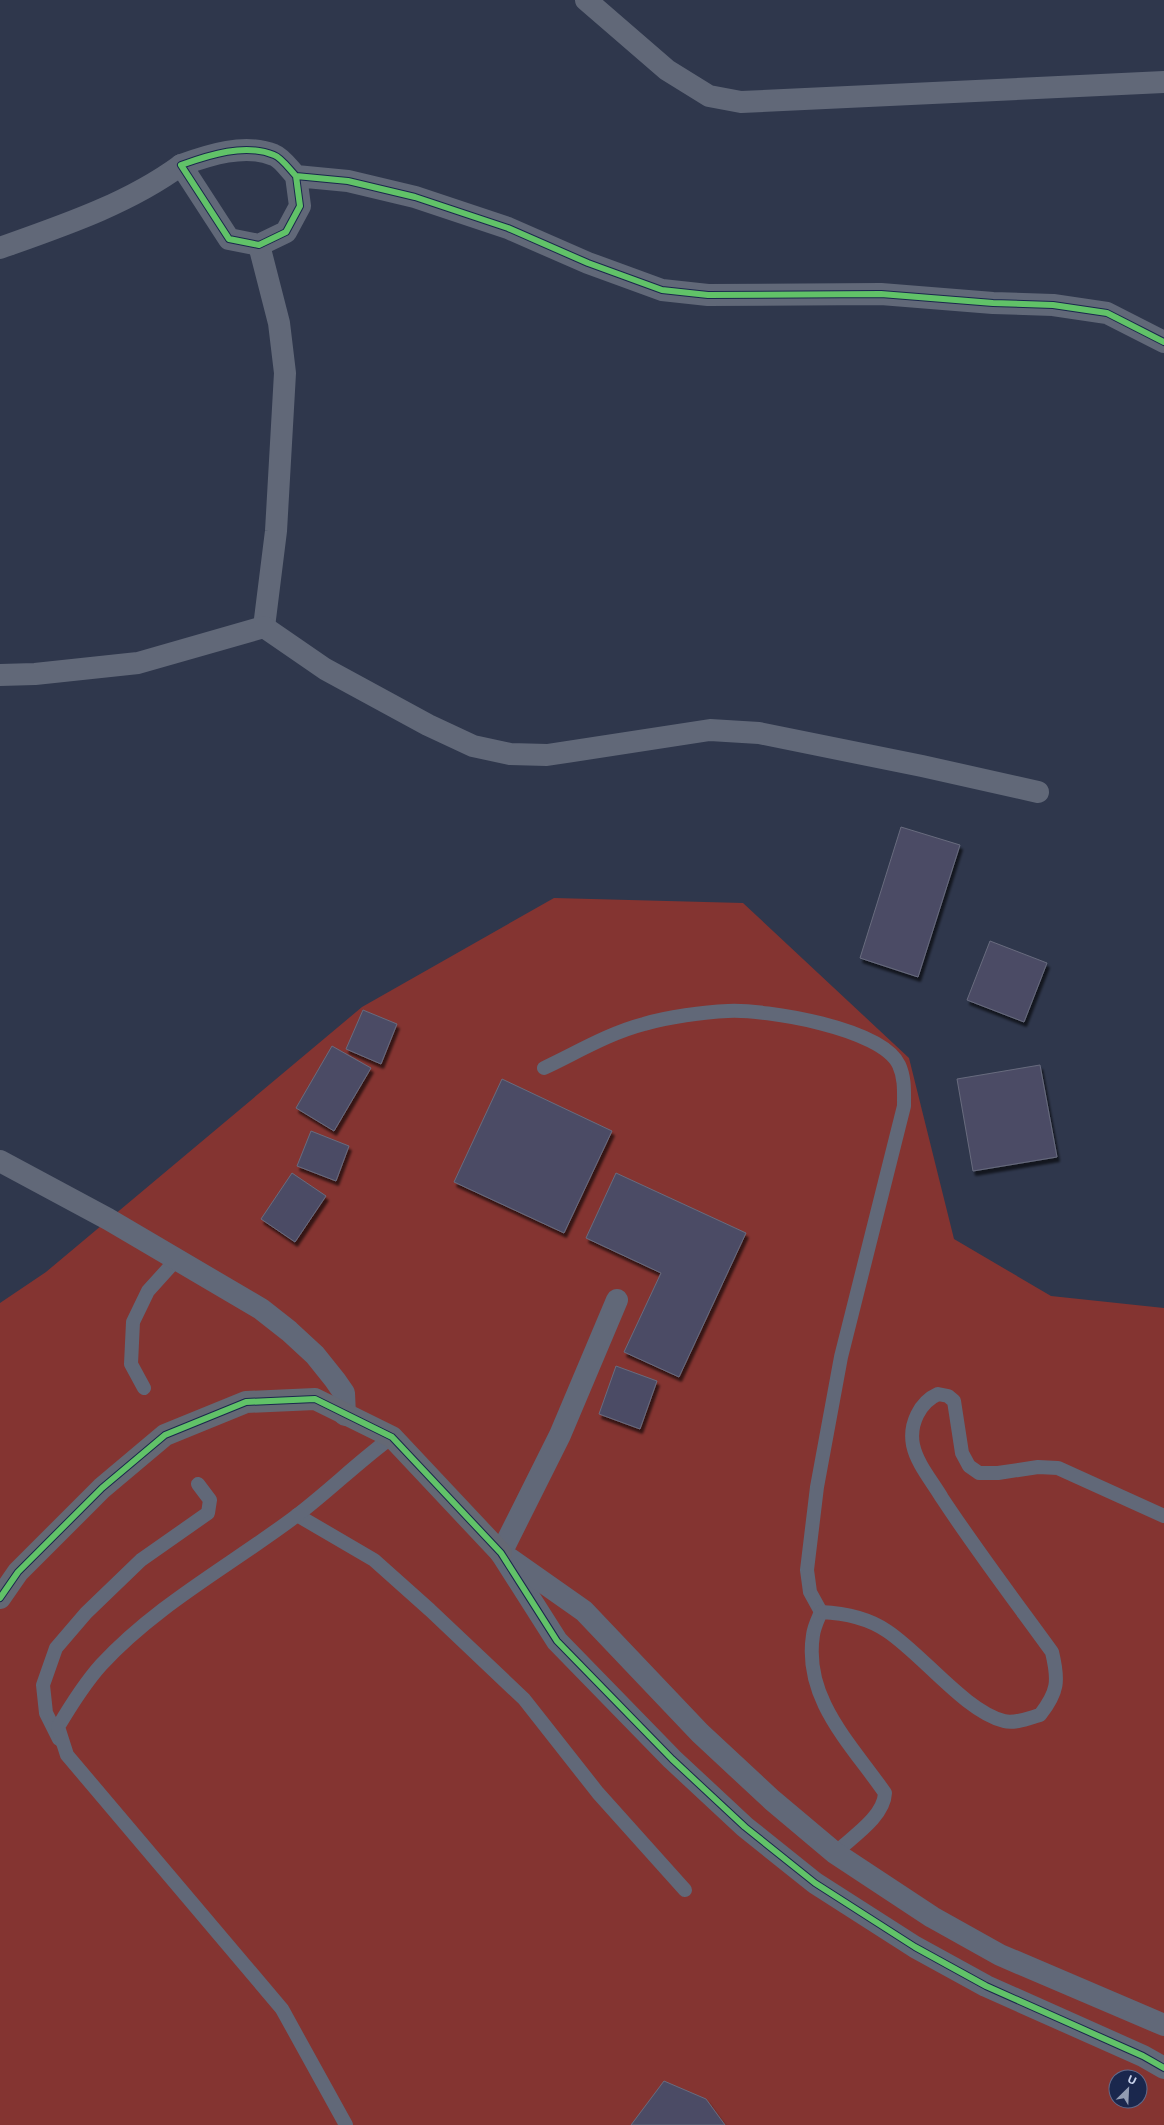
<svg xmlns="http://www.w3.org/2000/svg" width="1164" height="2125" font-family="Montserrat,sans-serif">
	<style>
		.green { fill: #843431; fill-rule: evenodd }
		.building { fill: #4b4c65; stroke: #686b7e; filter: url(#shadow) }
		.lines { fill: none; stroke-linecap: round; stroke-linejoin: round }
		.lane { stroke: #616878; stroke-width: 14 }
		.street { stroke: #616878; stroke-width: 22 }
		.secondary { stroke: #646874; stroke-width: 22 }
		.cycleway-casing { stroke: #1a274d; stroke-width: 8 }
		.cycleway { stroke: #61c268; stroke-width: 6 }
	</style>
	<defs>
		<filter id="shadow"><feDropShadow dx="2.5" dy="4.5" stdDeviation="1" flood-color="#0009"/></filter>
	</defs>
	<rect width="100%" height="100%" fill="#2f374c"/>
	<path class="green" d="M554,898l189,5 166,155 45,181 97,57 113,12v817h-1164v-822l46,-31 316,-265zM1116,2077h24v24h-24z"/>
	<g class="building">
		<path d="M901,827l59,18 -42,132 -58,-19z"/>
		<path d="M990,941l57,22 -23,59 -57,-22z"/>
		<path d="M363,1010l34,14 -16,40 -35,-15z"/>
		<path d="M332,1046l39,22 -37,63 -38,-23z"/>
		<path d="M1040,1065l17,92 -84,14 -16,-92z"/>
		<path d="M502,1079l110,52 -48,102 -110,-51z"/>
		<path d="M311,1131l38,15 -13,35 -39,-15z"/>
		<path d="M292,1173l34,23 -31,46 -34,-23z"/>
		<path d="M616,1173l130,60 -67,144 -55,-25 37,-79 -75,-35z"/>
		<path d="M616,1366l41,15 -17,48 -41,-15z"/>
		<path d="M664,2081l42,18 19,26h-94z"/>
	</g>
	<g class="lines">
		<g class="lane">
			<path d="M544,1068c32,-15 65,-35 100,-44 23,-7 60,-12 84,-13 37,-2 154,17 171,54 6,13 5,27 5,41l-63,251 -24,130 -10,83 3,22 11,20"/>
			<path d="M144,1388l-13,-24 2,-42 15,-31 28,-31"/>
			<path d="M297,1515l77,45 56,50 94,89 74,94 87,97"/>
			<path d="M59,1739l-13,-26 -3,-28 13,-37 30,-35 55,-53 67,-47 2,-13 -12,-16"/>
			<path d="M835,1853c17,-16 49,-36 50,-60 -33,-48 -82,-94 -72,-158 1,-8 5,-16 8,-23 22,1 47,6 66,19 35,23 79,81 117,90 11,3 25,-3 36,-6 18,-23 19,-34 12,-63 -37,-51 -75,-101 -110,-154 -10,-17 -25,-34 -29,-53 -4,-21 7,-43 25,-51l10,2 6,5 8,52 7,13 10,7h19l40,-6 20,1 106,48"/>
			<path d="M346,2125l-64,-116 -215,-254 -9,-28c13,-22 26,-43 43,-62 55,-60 130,-100 195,-149 33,-25 62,-54 96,-79"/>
		</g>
		<g class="street">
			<path d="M586,0l81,70 42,26 32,6 423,-20"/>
			<path d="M296,176l4,30 -14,26 -27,13 -30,-6 -48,-74c28,-10 64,-22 93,-10 8,3 16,15 22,21l52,5 67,16 93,31 80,35 74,27 46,5 173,-1 112,9 60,2 54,8 57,29"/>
			<path d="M259,245l20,78 6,50 -9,158 -12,96"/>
			<path d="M0,248c62,-22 128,-44 181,-83"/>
			<path d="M0,675l35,-1 103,-11 126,-36 61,42 103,56 45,21 37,8 37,1 163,-25 49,3 163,33 116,26"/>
			<path d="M0,1161l108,58 153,90 28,22 26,24 20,25 9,13 1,22"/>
			<path d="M501,1553l56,88 115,118 73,68 70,56 100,64 71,39 157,70 21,12"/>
			<path d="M501,1553l59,-118 57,-135"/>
			<path d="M510,1559l74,52 116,122 72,67 63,53 97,64 68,38 164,70"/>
		</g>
		<path class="secondary" d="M0,1598l18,-26 84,-84 63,-53 81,-33 69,-3 77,38 109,116"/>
		<defs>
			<g id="cycleway">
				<path d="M296,176l4,30 -14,26 -27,13 -30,-6 -48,-74c28,-10 64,-22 93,-10 8,3 16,15 22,21l52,5 67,16 93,31 80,35 74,27 46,5 173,-1 112,9 60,2 54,8 57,29"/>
				<path d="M0,1598l18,-26 84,-84 63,-53 81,-33 69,-3 77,38 109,116 56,88 115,118 73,68 70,56 100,64 71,39 157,70 21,12"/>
			</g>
		</defs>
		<use href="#cycleway" class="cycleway-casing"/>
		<use href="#cycleway" class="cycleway"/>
	</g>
	<g transform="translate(1128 2089) rotate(24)"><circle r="19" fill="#1a274d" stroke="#606b8c"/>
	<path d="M0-3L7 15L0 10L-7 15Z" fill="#929cb3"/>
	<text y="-6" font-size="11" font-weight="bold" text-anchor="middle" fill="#c8d2eb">U</text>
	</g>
</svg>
